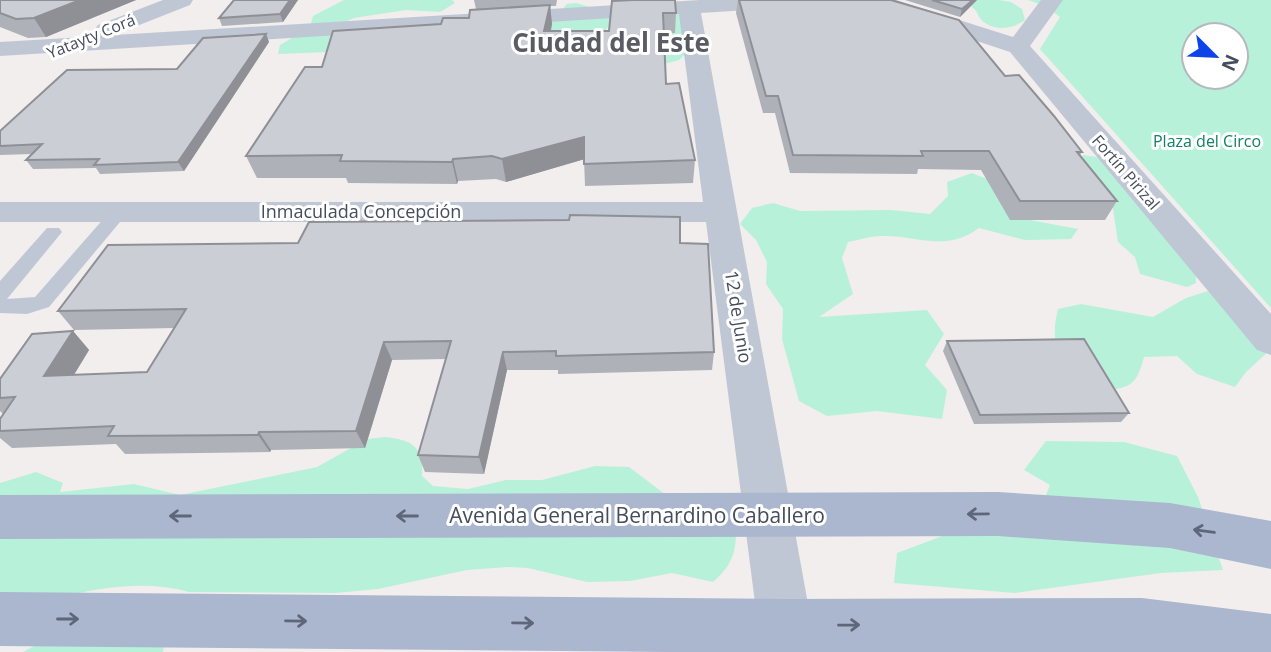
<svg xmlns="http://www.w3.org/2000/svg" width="1271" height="652" font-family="'Open Sans',sans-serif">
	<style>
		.green { fill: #b8f1d9; fill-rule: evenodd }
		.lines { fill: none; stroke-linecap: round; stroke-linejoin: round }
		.lane { fill: #c0c7d4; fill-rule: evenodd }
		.street { fill: #c0c7d4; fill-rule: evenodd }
		.primary { fill: #abb6cf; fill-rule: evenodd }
		.wall { fill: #afb1b8 }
		.shaded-wall { fill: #8f9096 }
		.building { fill: #ccced6; stroke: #8f9096; stroke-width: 2 }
		.oneway { stroke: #5e6779 }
		.labels { text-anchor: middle; stroke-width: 6; stroke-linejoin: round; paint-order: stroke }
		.far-street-label { font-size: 16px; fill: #454d5c; stroke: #fff }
		.far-park-label { font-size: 16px; fill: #11825f; stroke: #fff }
		.street-label { font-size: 18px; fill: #454d5c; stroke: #fff }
		.near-street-label { font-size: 21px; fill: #454d5c; stroke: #fff }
		.far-town-label { font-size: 26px; font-weight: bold; fill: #5a5c63; stroke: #fff }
	</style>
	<rect width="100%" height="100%" fill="#f1eeed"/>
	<g class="green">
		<path d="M344,0h108l3,3 -15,9 -34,-2 -52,8 -7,3 -18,31 -51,2 2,-9 30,-18 3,-11z"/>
		<path d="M967,0h32l12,2 11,7 3,11c-16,12 -40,11 -48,-7 -3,-7 -8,-5 -10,-13z"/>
		<path d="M1028,0h243v308l-231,-259 20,-32 -15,-11zM1194,35h42v42h-42z"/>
		<path d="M576,3l14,4 90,6 7,39 -8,8 -15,4 -29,-40 -26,2 -10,11 -119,-13 81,-13 6,-7z"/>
		<path d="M1083,155l47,7 65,78 1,43 -9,4 -47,-13 -5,-17 -17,-15 -6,-39 -34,-35z"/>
		<path d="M972,173l30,12 17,33 59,11 -7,10 -46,1 -46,-12c-34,25 -61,7 -98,8 -10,0 -22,4 -33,6l-6,16 11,36 -34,23 108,-7 17,24 -19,31 22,25 -5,29 -65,-8 -50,5 -28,-15 -17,-62 1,-30 -17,-25 1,-22 -11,-22 -16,-16 12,-16 21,-5 27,8 91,-1 39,4 18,-18 -1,-14z"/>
		<path d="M1208,291l63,58 -25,23 -11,15 -38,-13 -20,-18 -33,1c-8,29 -12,29 -41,35 -34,-25 -57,-37 -45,-83l23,-5 72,13 33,-19z"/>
		<path d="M385,437c28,3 39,10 37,39l11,10 35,3 38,-9h36l53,-14 34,1 41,31 66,34c0,23 -6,35 -23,50l-41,-9 -42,8 -43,1 -59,-14 -20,-1 -41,3 -89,19 -43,4 -146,-1c-64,-18 -125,8 -189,15v-124l36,-11 27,11 -3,9 74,-8 46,11 137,-28 50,-28z"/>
		<path d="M1046,441l78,1 53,14 21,41 25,73 -62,3 -146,20 -121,-10 3,-30 56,-21 77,2 20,-49 -26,-15z"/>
		<path d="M115,602l54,18 -6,32h-140z"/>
	</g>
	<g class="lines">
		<path class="lane" d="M119,207l6,1 3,4 -3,4 -76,91 -22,7 -27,-1v-32l47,-53h12l3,4 -55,67 28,-2 78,-89z"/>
		<g class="street">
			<path d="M163,0h30l-3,5 -76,30 586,-35h119l-11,6 -107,7 111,613 -8,19 -16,7 -22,-7 -8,-19 -52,-404h-706v-20h703l-24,-188 -679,42v-14l101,-6 -7,-6 4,-5z"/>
			<path d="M853,0h43l117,37 28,-37h22l-33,46 241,268v41l-14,-5 -247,-298 -121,-40 -33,-7z"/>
		</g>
		<g class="primary">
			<path d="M998,492l172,11 101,18v48l-101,-21 -172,-12 -998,3v-44z"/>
			<path d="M0,592l785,7 357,-1 129,16v38h-603l-668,-6z"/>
		</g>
	</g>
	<g class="wall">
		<path d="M0,0h136l-90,37 -18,1 -28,-11z"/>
		<path d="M234,0h64l-15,22 -61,4 -3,-8z"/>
		<path d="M474,0h83l-1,6h-6l2,18 -1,7h58l5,-31h61l1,13 -1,20h-12l3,51 29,76 -2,23 -108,3 -1,-27 -78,23 -10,-3 -38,2 -1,3 -109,-1 -2,-5h-89l-11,-22 76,-89 119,-43 28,-6 7,-9z"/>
		<path d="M738,0h153l114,76 77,76 -2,3 37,46 -12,19h-95l-29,-50 -63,-1 -1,5 -127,-1 -15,-60h-12l-27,-100z"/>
		<path d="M905,0h72l-17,17z"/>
		<path d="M266,34l3,8 -85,129 -84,3 -4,-6 -63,1 -7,-9 6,-6 -32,1v-24l177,-62z"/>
		<path d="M680,243l34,109 -2,18 -154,4v-4h-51l-23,104 -59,-2 -7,-17 28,-96 -54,1 -27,88 -94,2 -1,2 -145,2 -9,-10 -104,4 -12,-10v-19l3,-5 -3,-3v-32l73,-48 16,19 -15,25 73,-3 28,-44 -101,2 -16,-19z"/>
		<path d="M947,341l182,72 -8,9 -147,2 -31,-73z"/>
	</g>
	<g class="shaded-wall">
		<path d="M80,0h56l-90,37 -12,-19z"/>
		<path d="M290,0h8l-15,22 -3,-8z"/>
		<path d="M973,0h4l-17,17 2,-8z"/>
		<path d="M550,5l2,19 -6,27 -2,-20z"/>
		<path d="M266,34l3,8 -85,129 -6,-9z"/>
		<path d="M584,137l1,22 -79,23 -4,-23z"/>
		<path d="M453,159l5,22 -1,3 -5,-22z"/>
		<path d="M73,331l16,19 -27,44 -18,-18z"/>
		<path d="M384,342l8,18 -27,88 -9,-17z"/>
		<path d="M503,352l4,18 -23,104 -5,-17z"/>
		<path d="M259,432l12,18 -1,2 -12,-17z"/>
	</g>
	<g class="building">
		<path d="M0,0h80l-46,18 -18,1 -16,-6z"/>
		<path d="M234,0h56l-10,14 -61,4z"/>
		<path d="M633,0h42l1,13h-13l3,71 13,-1 16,77 -111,4v-27l-82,22 -10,-3 -39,3 -1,3 -112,-1 2,-6 -96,1 59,-89h17l11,-36 108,-7 2,-6h26l1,-8 80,-5 -6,26h65l3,-30z"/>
		<path d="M739,0h152l68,20 46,56 14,-1 35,41 28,36h-5l40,49h-97l-31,-50h-68l2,5 -130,-1 -15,-59h-12z"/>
		<path d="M932,0h41l-11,9z"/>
		<path d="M266,34l-88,128 -84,3 5,-6 -73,1 16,-16 -42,2v-15l67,-61 110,-1 26,-31z"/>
		<path d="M570,215l110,2v26l28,1 6,108 -158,4v-5l-53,1 -24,105 -61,-2 33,-114 -67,1 -28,89 -97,1 -1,3 -150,1 6,-10 -114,5v-12l15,-22 -15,1v-19l32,-45 41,-3 -29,45 103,-4 39,-63 -128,2 50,-66 190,-2 11,-21 260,-2z"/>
		<path d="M1084,339l45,74 -149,2 -33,-74z"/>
	</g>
	<defs><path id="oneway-shaft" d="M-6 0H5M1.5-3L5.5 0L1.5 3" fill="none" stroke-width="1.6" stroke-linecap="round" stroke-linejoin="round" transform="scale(1.75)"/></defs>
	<g class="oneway">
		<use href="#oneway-shaft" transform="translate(978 514) rotate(179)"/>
		<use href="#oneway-shaft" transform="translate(180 516) rotate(180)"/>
		<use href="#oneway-shaft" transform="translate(407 516) rotate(180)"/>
		<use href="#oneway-shaft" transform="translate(1204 531) rotate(-172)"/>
		<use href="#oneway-shaft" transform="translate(68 619)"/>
		<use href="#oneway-shaft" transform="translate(296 621) rotate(1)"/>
		<use href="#oneway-shaft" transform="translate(523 623) rotate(1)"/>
		<use href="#oneway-shaft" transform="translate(849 625) rotate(-1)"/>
	</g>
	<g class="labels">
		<g class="far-street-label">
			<text transform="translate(91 36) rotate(-22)" y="6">Yatayty Corá</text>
			<text transform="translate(1126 172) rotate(49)" y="6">Fortín Pirizal</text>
		</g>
		<g class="far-park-label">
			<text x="1207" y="147">Plaza del Circo</text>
		</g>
		<g class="street-label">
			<text x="361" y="218">Inmaculada Concepción</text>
			<text transform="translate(738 317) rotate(81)" y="6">12 de Junio</text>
		</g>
		<g class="near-street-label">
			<text x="637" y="523">Avenida General Bernardino Caballero</text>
		</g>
		<g class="far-town-label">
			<text x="611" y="52">Ciudad del Este</text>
		</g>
	</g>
	<g transform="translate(1215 56) rotate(114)"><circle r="33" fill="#ffffff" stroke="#b5b8be" stroke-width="2"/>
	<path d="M0-5L12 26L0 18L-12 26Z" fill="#0e43ea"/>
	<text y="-10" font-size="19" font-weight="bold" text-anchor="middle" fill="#454d5c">N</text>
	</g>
</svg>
